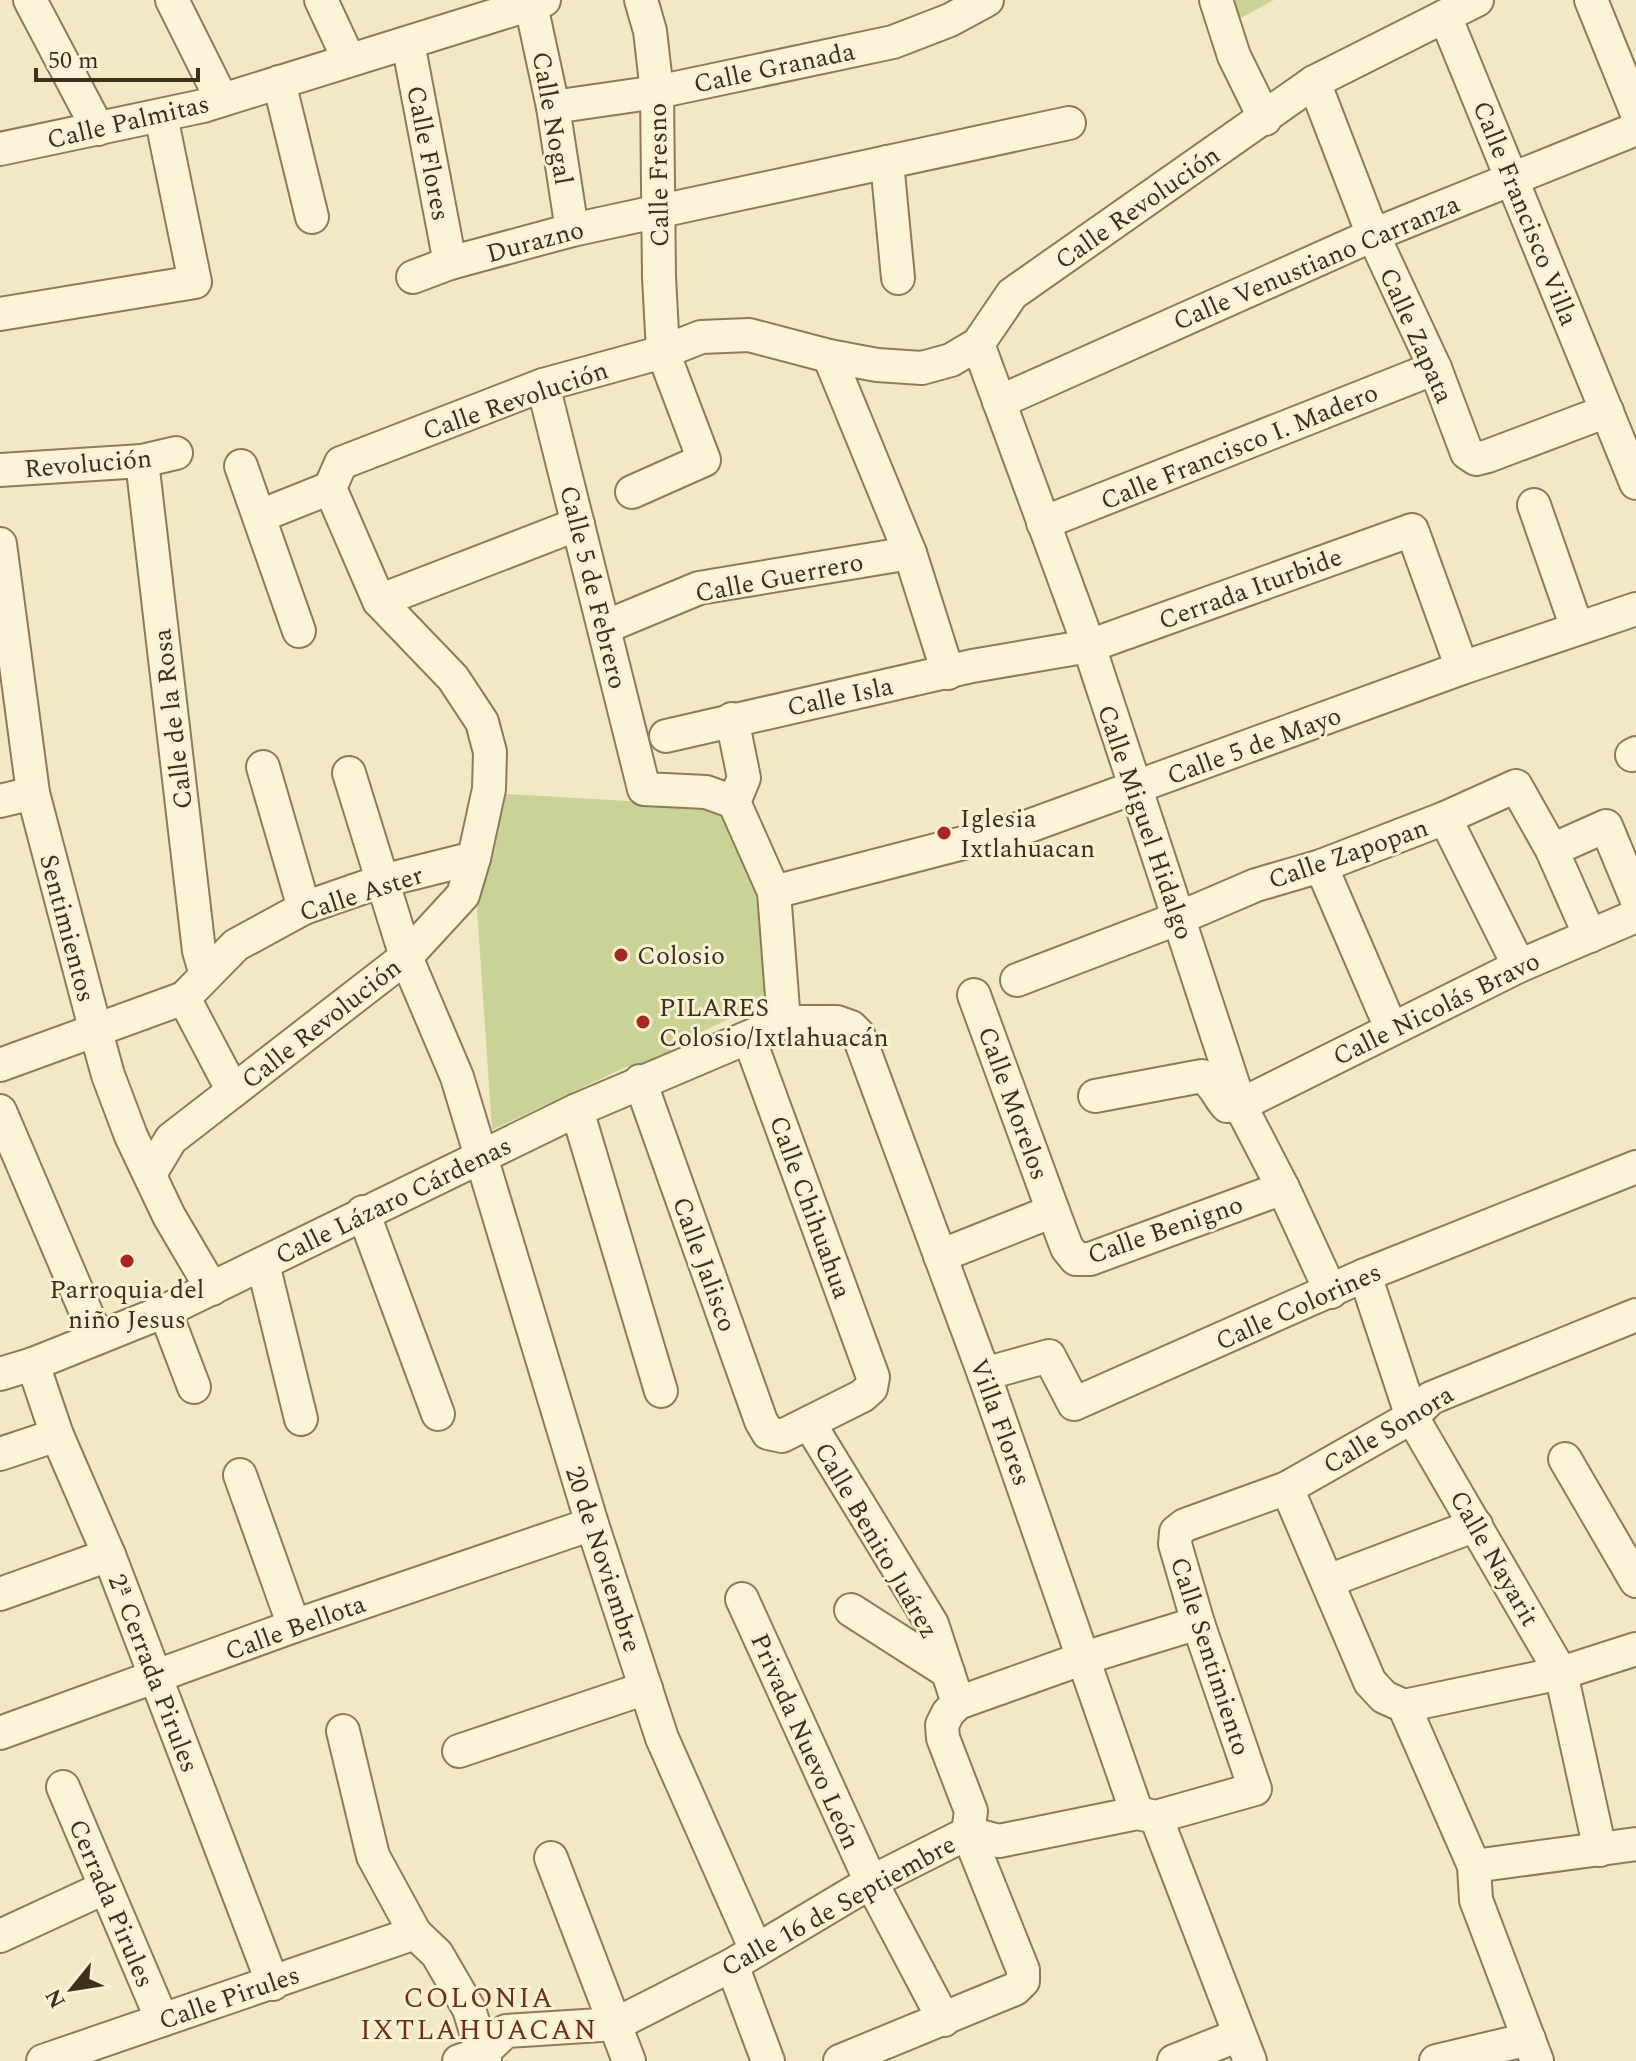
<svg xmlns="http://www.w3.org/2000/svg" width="1636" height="2061" font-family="Spectral,serif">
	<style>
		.green { fill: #c9d396 }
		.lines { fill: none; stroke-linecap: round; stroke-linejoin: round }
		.minor-casing { stroke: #917958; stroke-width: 36 }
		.minor { stroke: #fcf4d9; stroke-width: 32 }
		.poi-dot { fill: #a72620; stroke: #faf1d5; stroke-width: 3 }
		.labels { text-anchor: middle; stroke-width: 6; stroke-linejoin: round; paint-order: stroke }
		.street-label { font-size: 26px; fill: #3f2f1d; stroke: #faf1d5 }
		.poi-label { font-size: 26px; fill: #3f2f1d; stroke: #faf1d5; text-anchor: start }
		.neighbourhood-label { font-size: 28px; letter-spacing: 2px; fill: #712f18; stroke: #faf1d5 }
	</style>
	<rect width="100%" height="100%" fill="#f3e8c4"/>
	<g class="green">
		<path d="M1221,0h53l-43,23z"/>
		<path d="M506,794l191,11 30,15 28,67 12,114 -98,46 9,16 -45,20 -5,-17 -136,64 -15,-222z"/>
	</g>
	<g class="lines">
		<defs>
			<g id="minor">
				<path d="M30,0l68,129"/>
				<path d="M172,0l50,100"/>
				<path d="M321,0l28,60"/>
				<path d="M1216,0l18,56 31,63"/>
				<path d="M1591,0l45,111"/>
				<path d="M531,5l22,102 19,123"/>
				<path d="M1445,16l191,467"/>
				<path d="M408,43l42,220"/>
				<path d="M279,82l33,135"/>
				<path d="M1314,82l59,153 62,133 32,85 9,6 12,-3 119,-45"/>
				<path d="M553,107l104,-15 236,-50 57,-22 37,-20"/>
				<path d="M0,149l203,-43 341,-106"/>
				<path d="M887,162l11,116"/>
				<path d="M413,277l37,-14 122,-33 497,-107"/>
				<path d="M0,314l195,-32 -34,-166"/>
				<path d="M978,344l111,302 151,459 43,83 48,104"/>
				<path d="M829,356l81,197 38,120"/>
				<path d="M543,385l101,404 62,3 28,10"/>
				<path d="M999,402l374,-167 263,-106"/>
				<path d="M142,461l57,490 7,24"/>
				<path d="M241,466l58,165"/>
				<path d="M0,470l142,-9 34,-8"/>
				<path d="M632,492l72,-32 -41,-108 -4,-75 -2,-185 -7,-61 -9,-31"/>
				<path d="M1534,505l43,123"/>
				<path d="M260,516l70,-28"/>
				<path d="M1043,523l392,-155"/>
				<path d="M0,544l33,249 62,235 13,47 23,61 38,80 43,73"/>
				<path d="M379,601l199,-77"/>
				<path d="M605,627l94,-39 211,-35"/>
				<path d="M732,719l12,59 -10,24 40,90 10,130"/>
				<path d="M666,736l306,-70 117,-20 323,-116 50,138"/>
				<path d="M1632,755l4,-2"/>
				<path d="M263,767l41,141"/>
				<path d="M349,773l57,184 51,120 135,447 70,214 94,212"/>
				<path d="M0,801l33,-8"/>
				<path d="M1445,818l74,148"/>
				<path d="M1552,850l54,-24 30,72"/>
				<path d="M1321,866l70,162"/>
				<path d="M774,892l255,-66 433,-158 174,-59"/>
				<path d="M1017,980l162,-62 77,-33 65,-19 124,-48 71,-32 36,64 38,86"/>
				<path d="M974,995l79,216"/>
				<path d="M184,998l49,93"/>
				<path d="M0,1065l184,-67 52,-53 68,-37 78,-27 92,-23"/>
				<path d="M640,1081l121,340 7,12 14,3 80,-40 9,-8 2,-11 -124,-339"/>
				<path d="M1095,1096l107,-20c13,8 15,19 25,30l13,-1 279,-139 117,-50"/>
				<path d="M577,1110l84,281"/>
				<path d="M0,1111l97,227"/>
				<path d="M150,1174l21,-35 235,-182 57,-62 11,-37 15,-69 1,-37 -8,-30 -29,-44 -74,-77 -49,-113 11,-25 202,-78 120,-33 38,-15 48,-2 80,21 48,9 45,3 29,-8 27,-16 34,-50 302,-212 163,-82"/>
				<path d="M363,1212l75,202"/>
				<path d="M940,1256l113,-45 14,37 9,11h14l193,-71"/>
				<path d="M263,1264l38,155"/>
				<path d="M1365,1275l47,142 149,256 39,177"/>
				<path d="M165,1311l29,76"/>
				<path d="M33,1364l24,71 52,120 164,429"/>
				<path d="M0,1374l33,-10 132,-53 412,-201 207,-88h53l14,5 7,7 126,340 153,439"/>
				<path d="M984,1374l65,-18 25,48 291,-129 271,-108"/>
				<path d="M809,1423l123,201 26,79"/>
				<path d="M0,1454l57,-19"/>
				<path d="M1565,1459l71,122"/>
				<path d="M240,1475l54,151"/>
				<path d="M1287,1488l83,194 14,15 20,9 70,160 2,34 61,161"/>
				<path d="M1328,1581l148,-56"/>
				<path d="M0,1594l109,-39"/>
				<path d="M742,1599l129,283 73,138"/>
				<path d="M851,1610l97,62"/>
				<path d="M1404,1706l157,-33 75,-24"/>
				<path d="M343,1731l30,125 42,77 22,21 32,55 16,52"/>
				<path d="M0,1733l294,-107 298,-102"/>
				<path d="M459,1751l187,-63"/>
				<path d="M63,1787l99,233"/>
				<path d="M1156,1817l94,244"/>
				<path d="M551,1858l78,203"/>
				<path d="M1474,1866l162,-22"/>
				<path d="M0,1936l104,-48"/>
				<path d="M732,1965l36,96"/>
				<path d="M43,2061l372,-128"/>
				<path d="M459,2061l23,-8 24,-22 110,-7 116,-59 139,-83 97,-49 31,8 138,-28 19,4 99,-28 -57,-166 -23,-79 1,-12 9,-7 102,-37 125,-71 19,-19 205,-83"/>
				<path d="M840,2061l175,-72 8,-8v-11l-55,-137 3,-22 -28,-73 -1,-13 6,-12 10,-10 126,-45 114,-35"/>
				<path d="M1174,2061l65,-26"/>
				<path d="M1436,2061l93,-22"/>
			</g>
		</defs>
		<use href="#minor" class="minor-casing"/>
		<use href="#minor" class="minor"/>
	</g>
	<g class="poi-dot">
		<circle cx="944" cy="833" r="8"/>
		<circle cx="621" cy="955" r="8"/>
		<circle cx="643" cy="1022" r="8"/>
		<circle cx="127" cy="1261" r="8"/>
	</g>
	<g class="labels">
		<g class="street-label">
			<text transform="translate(774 67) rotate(-12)" y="9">Calle Granada</text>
			<text transform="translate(553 118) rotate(80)" y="9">Calle Nogal</text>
			<text transform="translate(128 121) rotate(-13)" y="9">Calle Palmitas</text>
			<text transform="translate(429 153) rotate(79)" y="9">Calle Flores</text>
			<text transform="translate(658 175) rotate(-91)" y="9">Calle Fresno</text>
			<text transform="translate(1137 207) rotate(-35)" y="9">Calle Revolución</text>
			<text transform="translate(1526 213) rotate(68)" y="9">Calle Francisco Villa</text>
			<text transform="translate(535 241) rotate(-15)" y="9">Durazno</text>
			<text transform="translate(1316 262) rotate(-23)" y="9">Calle Venustiano Carranza</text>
			<text transform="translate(1417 335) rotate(66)" y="9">Calle Zapata</text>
			<text transform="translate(515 400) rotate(-19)" y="9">Calle Revolución</text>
			<text transform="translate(1239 446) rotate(-22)" y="9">Calle Francisco I. Madero</text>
			<text transform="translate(88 463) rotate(-5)" y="9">Revolución</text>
			<text transform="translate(779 577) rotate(-11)" y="9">Calle Guerrero</text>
			<text transform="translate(594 587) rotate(76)" y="9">Calle 5 de Febrero</text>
			<text transform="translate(1250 588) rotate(-20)" y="9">Cerrada Iturbide</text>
			<text transform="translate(840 696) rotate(-12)" y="9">Calle Isla</text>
			<text transform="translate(172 719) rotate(-97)" y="9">Calle de la Rosa</text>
			<text transform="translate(1254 745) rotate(-20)" y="9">Calle 5 de Mayo</text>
			<text transform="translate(1146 822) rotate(71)" y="9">Calle Miguel Hidalgo</text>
			<text transform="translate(1348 853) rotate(-19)" y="9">Calle Zapopan</text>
			<text transform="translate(361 893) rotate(-18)" y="9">Calle Aster</text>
			<text transform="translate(68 928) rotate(75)" y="9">Sentimientos</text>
			<text transform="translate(1436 1008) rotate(-26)" y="9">Calle Nicolás Bravo</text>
			<text transform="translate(321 1023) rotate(-38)" y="9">Calle Revolución</text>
			<text transform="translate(1014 1103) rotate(70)" y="9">Calle Morelos</text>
			<text transform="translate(393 1200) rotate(-26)" y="9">Calle Lázaro Cárdenas</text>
			<text transform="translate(811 1207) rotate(70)" y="9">Calle Chihuahua</text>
			<text transform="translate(1165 1229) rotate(-19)" y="9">Calle Benigno</text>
			<text transform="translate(705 1264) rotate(70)" y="9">Calle Jalisco</text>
			<text transform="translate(1298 1306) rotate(-24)" y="9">Calle Colorines</text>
			<text transform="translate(1001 1422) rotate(70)" y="9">Villa Flores</text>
			<text transform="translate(1388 1429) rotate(-31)" y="9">Calle Sonora</text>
			<text transform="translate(877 1540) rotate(60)" y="9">Calle Benito Juárez</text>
			<text transform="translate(1495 1558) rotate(60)" y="9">Calle Nayarit</text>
			<text transform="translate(604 1559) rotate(72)" y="9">20 de Noviembre</text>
			<text transform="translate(295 1627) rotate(-20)" y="9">Calle Bellota</text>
			<text transform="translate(1211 1656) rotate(72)" y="9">Calle Sentimiento</text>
			<text transform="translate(154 1673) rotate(69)" y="9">2ª Cerrada Pirules</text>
			<text transform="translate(806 1741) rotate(66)" y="9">Privada Nuevo León</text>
			<text transform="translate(112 1903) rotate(67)" y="9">Cerrada Pirules</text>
			<text transform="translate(838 1905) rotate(-29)" y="9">Calle 16 de Septiembre</text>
			<text transform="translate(229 1997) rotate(-19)" y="9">Calle Pirules</text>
		</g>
		<g class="poi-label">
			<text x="960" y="827">Iglesia<tspan x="960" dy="30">Ixtlahuacan</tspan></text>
			<text x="637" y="964">Colosio</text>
			<text x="659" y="1016">PILARES<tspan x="659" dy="30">Colosio/Ixtlahuacán</tspan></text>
			<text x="127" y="1298" text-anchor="middle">Parroquia del<tspan x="127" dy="30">niño Jesus</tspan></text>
		</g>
		<g class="neighbourhood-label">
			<text x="479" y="2007">COLONIA<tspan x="479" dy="32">IXTLAHUACAN</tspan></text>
		</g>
	</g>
	<g transform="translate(72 1989) rotate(240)" stroke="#faf1d5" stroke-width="6" paint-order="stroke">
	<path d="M0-6L14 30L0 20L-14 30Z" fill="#3f2f1d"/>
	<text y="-12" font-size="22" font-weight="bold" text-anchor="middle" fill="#3f2f1d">N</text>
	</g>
	<path d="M36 68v12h162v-12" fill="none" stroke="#3f2f1d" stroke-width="4"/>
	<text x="48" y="68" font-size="24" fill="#3f2f1d" stroke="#faf1d5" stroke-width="6" paint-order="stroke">50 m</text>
</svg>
